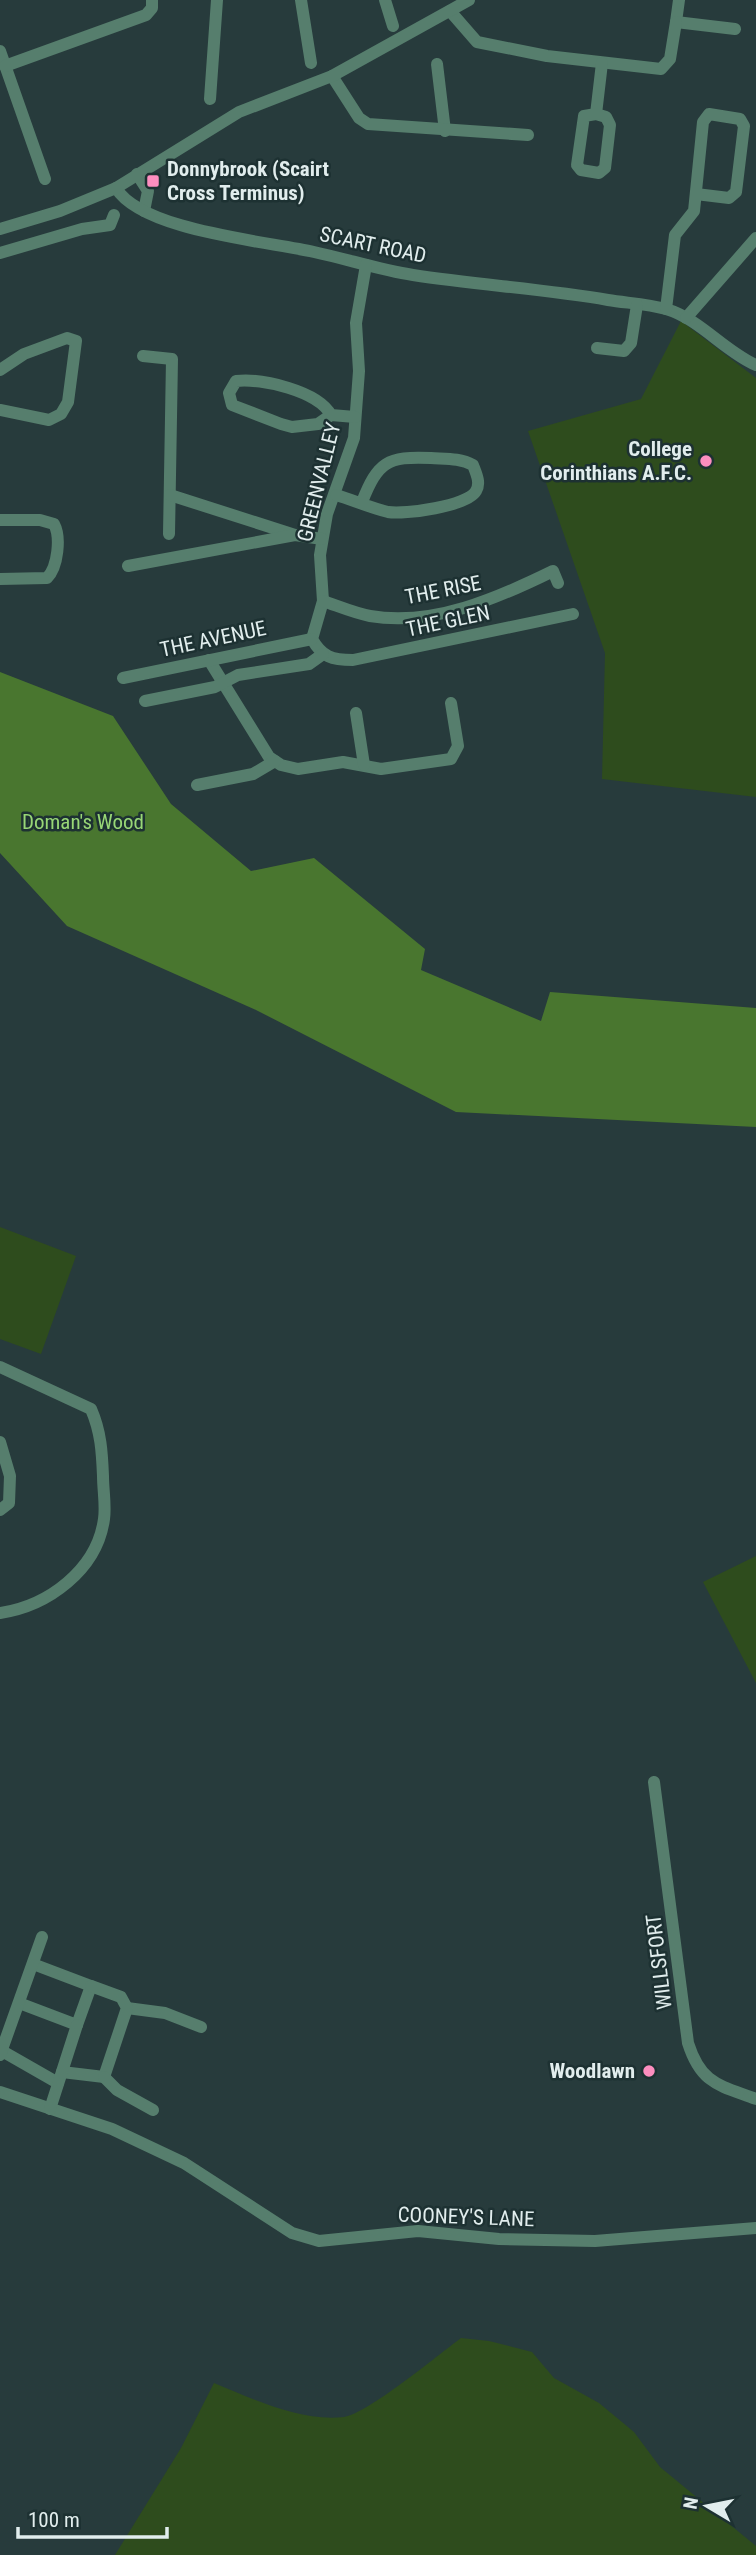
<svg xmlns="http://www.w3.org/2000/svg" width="756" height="2555" font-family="'Roboto Condensed',sans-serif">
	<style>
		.green { fill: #2e4c1d }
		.forest { fill: #49762f }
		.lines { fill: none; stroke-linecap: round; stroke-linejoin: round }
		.minor { stroke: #567e6d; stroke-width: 12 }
		.poi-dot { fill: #fd8ebf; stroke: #1d3132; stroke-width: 2.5 }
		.labels { text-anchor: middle; stroke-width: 5; stroke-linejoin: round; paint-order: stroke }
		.poi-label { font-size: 21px; font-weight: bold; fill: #e1eded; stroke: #1d3132; text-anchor: end }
		.street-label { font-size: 21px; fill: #e1eded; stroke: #1d3132 }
		.park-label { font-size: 21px; fill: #98d776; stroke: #1d3132 }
	</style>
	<rect width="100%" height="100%" fill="#273b3c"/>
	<g class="green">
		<path d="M681,321l75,57v419l-154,-18 3,-126 -77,-222 113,-32z"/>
		<path d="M0,1227l76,29 -35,98 -41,-15z"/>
		<path d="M756,1556v127l-53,-101z"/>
		<path d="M461,2338l28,3 43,11 22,26 45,25 35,29 26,35 96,79v9h-641l66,-107 33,-65c39,16 87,39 130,34 23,-3 94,-62 117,-79z"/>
	</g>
	<path class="forest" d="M0,672l113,44 58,88 80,67 63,-13 111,91 -4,21 120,51 9,-29 206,16v119l-300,-15 -200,-102 -189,-84 -67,-73z"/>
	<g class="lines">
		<g class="minor">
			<path d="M301,0l10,63"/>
			<path d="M385,0l8,26"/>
			<path d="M679,0l-3,22 59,7"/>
			<path d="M450,11l27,31 70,14 114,13 9,-10 6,-37"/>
			<path d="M0,51l45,128"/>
			<path d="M437,64l8,67"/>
			<path d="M5,66l141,-51 6,-7v-8"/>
			<path d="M332,76l27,42 9,6 160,11"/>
			<path d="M210,99l7,-99"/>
			<path d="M596,114l-12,2 -7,49 4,5 18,3 6,-5 5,-43 -4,-8 -10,-3 6,-51"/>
			<path d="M137,174l11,17 -4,20"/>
			<path d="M116,188c26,43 150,53 198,64 33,7 66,18 99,23 65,10 131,14 195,25 19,3 40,4 58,9 34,10 58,42 90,56"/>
			<path d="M0,229l60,-18 56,-23 123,-76 93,-36 137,-76"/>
			<path d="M0,253l82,-24 28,-4 4,-10"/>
			<path d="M366,265l-10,58 3,48 -5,67 -27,76 -7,41 3,46 -11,38c10,18 20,21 41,21l220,-46"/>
			<path d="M666,309l9,-74 19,-24 9,-89 6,-8 31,5 4,7 -8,66 -7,6 -33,-4"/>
			<path d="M686,318l70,-80"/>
			<path d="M597,348l27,3 7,-8 6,-38"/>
			<path d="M143,356l29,3 -3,175"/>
			<path d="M0,370l24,-16 43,-16 9,3 -8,61 -7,12 -12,6 -49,-10"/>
			<path d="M331,415c-13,-24 -69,-37 -95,-34l-7,12 3,12 49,19 11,3 26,-3 13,-9 24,2"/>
			<path d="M170,495l125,40 27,4"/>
			<path d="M336,495c17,5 35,13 52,17 16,3 80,-6 88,-21 5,-8 0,-18 -3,-26 -13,-7 -27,-6 -42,-7 -44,-2 -53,4 -69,44"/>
			<path d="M0,520h40l14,4c7,13 4,43 -7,54l-47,1"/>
			<path d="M128,566l167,-31"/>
			<path d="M323,601c15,5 31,12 47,15 63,11 128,-18 183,-45l5,12"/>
			<path d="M209,660l60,97 12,8 17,4 45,-7 38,7 70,-10 7,-13 -7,-43"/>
			<path d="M123,678l189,-39"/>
			<path d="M145,701l70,-14 23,-12 71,-11 14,-10"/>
			<path d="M356,713l8,52"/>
			<path d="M197,785l56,-11 22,-13"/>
			<path d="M0,1367l91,42c10,23 11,43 12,67 0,14 3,30 1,43 -7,51 -56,87 -104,94"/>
			<path d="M0,1442l10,34 -1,27 -9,7"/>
			<path d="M654,1782l34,261c13,41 31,42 68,56"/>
			<path d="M19,2003l58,22 14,-39 -58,-22"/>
			<path d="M127,2008l38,5 36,14"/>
			<path d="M2,2051l56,32"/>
			<path d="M0,2055l42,-118"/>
			<path d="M62,2072l42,5 23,-69 -6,-11 -30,-11"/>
			<path d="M104,2077l13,13 36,20"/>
			<path d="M0,2092l112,37 72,34 108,70 27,8 99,-10 81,8 96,2 161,-13"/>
			<path d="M50,2109l27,-84"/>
		</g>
	</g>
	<g class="poi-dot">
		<rect x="146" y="174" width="14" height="14" rx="3.5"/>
		<circle cx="706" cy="461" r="7"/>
		<circle cx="649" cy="2071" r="7"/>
	</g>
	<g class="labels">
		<g class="poi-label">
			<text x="167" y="176" text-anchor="start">Donnybrook (Scairt<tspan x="167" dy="24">Cross Terminus)</tspan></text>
			<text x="692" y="456">College<tspan x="692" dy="24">Corinthians A.F.C.</tspan></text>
			<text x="635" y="2078">Woodlawn</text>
		</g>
		<g class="street-label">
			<text transform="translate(373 245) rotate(12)" y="7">SCART ROAD</text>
			<text transform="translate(319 482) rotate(-76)" y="7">GREENVALLEY</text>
			<text transform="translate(443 590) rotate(-11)" y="7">THE RISE</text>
			<text transform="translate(448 621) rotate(-12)" y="7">THE GLEN</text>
			<text transform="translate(213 639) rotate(-12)" y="7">THE AVENUE</text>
			<text transform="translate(659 1962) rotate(-97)" y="7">WILLSFORT</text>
			<text transform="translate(466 2217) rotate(2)" y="7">COONEY'S LANE</text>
		</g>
		<g class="park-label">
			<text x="83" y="829">Doman's Wood</text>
		</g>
	</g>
	<g transform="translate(707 2506) rotate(280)" stroke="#1d3132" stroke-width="5" paint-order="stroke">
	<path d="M0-5L12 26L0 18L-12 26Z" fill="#e1eded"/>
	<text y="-10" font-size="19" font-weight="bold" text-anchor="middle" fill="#e1eded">N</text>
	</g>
	<path d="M18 2527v10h149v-10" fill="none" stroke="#e1eded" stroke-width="3.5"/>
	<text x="28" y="2527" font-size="21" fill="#e1eded" stroke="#1d3132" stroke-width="5" paint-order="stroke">100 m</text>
</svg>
